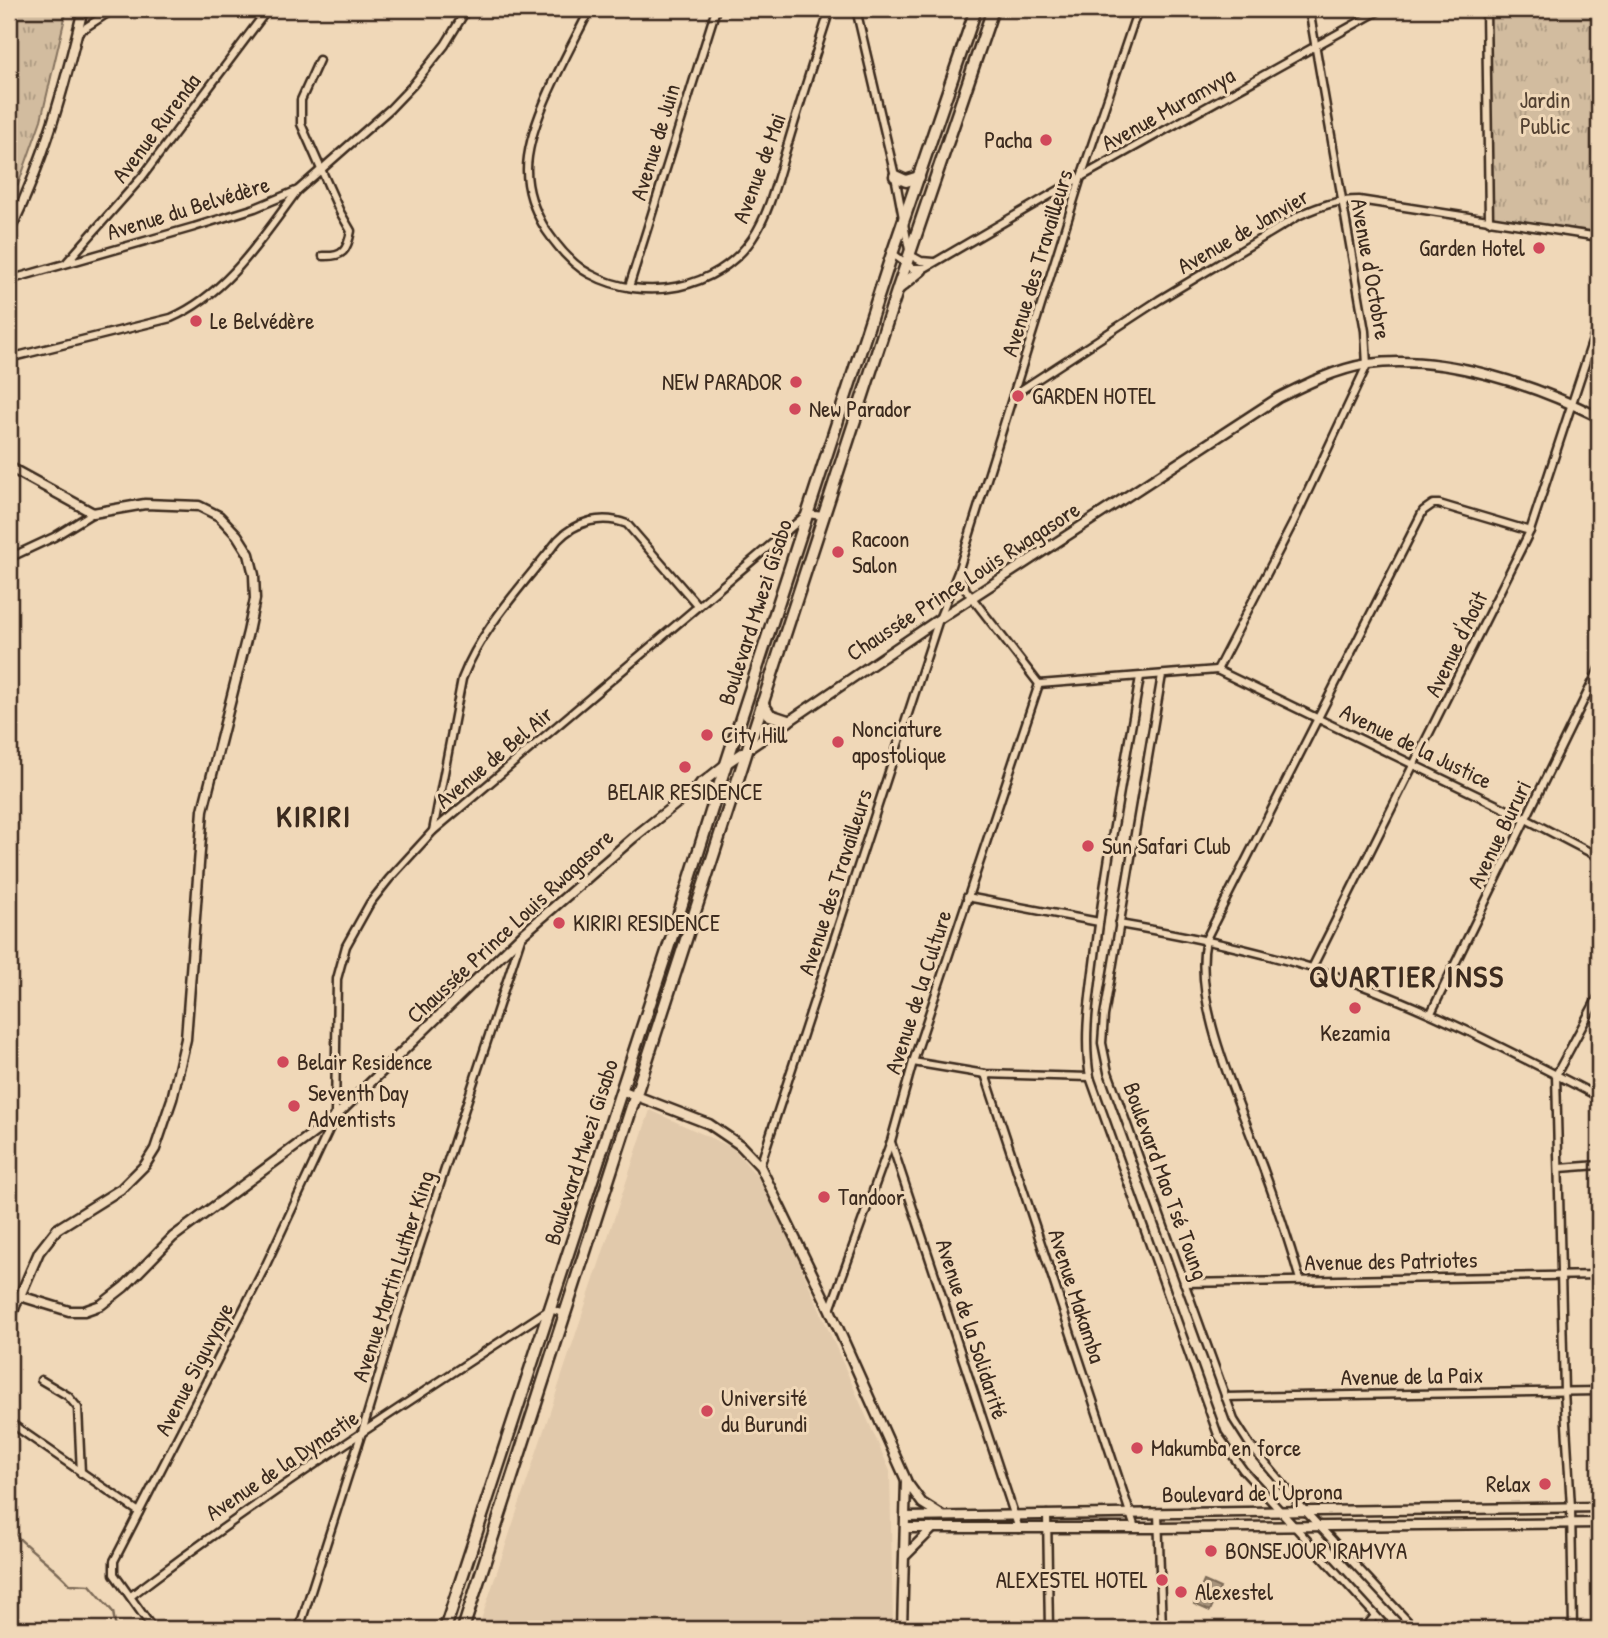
<svg xmlns="http://www.w3.org/2000/svg" width="1608" height="1638" font-family="'Patrick Hand',sans-serif">
	<style>
		.built { fill: #e1c9ab }
		.grass { fill: url(#grass-tufts); stroke: #86735e; stroke-width: 2 }
		.water { fill: #a8947c; stroke: #7c6a56; stroke-width: 2 }
		.lines { fill: none; stroke-linecap: round; stroke-linejoin: round }
		.stream { stroke: #7c6a56; stroke-width: 2.5 }
		.minor-casing { stroke: #3b2a1e; stroke-width: 11 }
		.tertiary-casing { stroke: #3b2a1e; stroke-width: 13 }
		.primary-casing { stroke: #3b2a1e; stroke-width: 15 }
		.minor { stroke: #f0d8b8; stroke-width: 6 }
		.tertiary { stroke: #f0d8b8; stroke-width: 8 }
		.primary { stroke: #f0d8b8; stroke-width: 10 }
		.poi-dot { fill: #d1495b; stroke: #f0d8b8; stroke-width: 2.5 }
		.labels { text-anchor: middle; stroke-width: 6; stroke-linejoin: round; paint-order: stroke }
		.park-label { font-size: 23px; fill: #524031; stroke: #f0d8b8 }
		.street-label { font-size: 23px; fill: #3b2a1e; stroke: #f0d8b8 }
		.poi-label { font-size: 23px; fill: #3b2a1e; stroke: #f0d8b8; text-anchor: start }
		.district-label { font-size: 30px; font-weight: bold; letter-spacing: 2px; fill: #3b2a1e; stroke: #f0d8b8 }
	</style>
	<defs>
		<pattern id="grass-tufts" width="24" height="20" patternUnits="userSpaceOnUse" patternTransform="scale(1.75)"><rect width="24" height="20" fill="#d2bc9f"/><path d="M3 7l-1-3M5 7V3M7 7l1-3M15 17l-1-3M17 17v-4M19 17l1-3" fill="none" stroke="#ac9981"/></pattern>
	</defs>
	<rect width="100%" height="100%" fill="#f0d8b8"/>
	<filter id="ink" filterUnits="userSpaceOnUse"><feTurbulence type="fractalNoise" baseFrequency=".0143" numOctaves="2"/><feDisplacementMap in="SourceGraphic" scale="14" xChannelSelector="R" yChannelSelector="G"/><feConvolveMatrix kernelMatrix="1 2 1 2 8 2 1 2 1" color-interpolation-filters="sRGB"/></filter>
	<g filter="url(#ink)">
		<path class="built" d="M650,1110l83,38 24,28 17,29 116,266 3,158h-415z"/>
		<g class="grass">
			<path d="M9,9h58l-26,111 -23,65 -9,-3z"/>
			<path d="M1489,9h110v223l-108,-15z"/>
		</g>
		<path class="water" d="M1204,1581l16,7 -10,23 -16,-7z"/>
		<g class="lines">
			<path class="stream" d="M9,1528c18,21 42,35 61,56l20,1 23,27 3,17"/>
			<defs>
				<g id="minor">
					<path d="M590,9c-21,43 -63,114 -63,161 0,21 8,42 19,60 11,16 26,35 44,44 54,29 127,16 162,-35 17,-25 25,-59 34,-89 14,-47 29,-94 44,-141"/>
					<path d="M856,9l39,167 15,79 11,6 12,1"/>
					<path d="M1486,9l3,212"/>
					<path d="M77,33l37,-24"/>
					<path d="M319,60l-18,40v24l39,88 11,19c-4,20 -8,26 -28,25"/>
					<path d="M892,253l20,15h13l156,-91 301,-168"/>
					<path d="M67,262l75,-85 126,-168"/>
					<path d="M9,280l185,-53 61,-19 43,-18 92,-81 22,-23 33,-41 22,-36"/>
					<path d="M629,287l87,-278"/>
					<path d="M9,358l162,-40c56,-24 91,-80 126,-127"/>
					<path d="M1015,394l144,-94 141,-85c20,-9 37,-15 59,-15l240,37"/>
					<path d="M9,558l45,-21 39,-24"/>
					<path d="M959,573l7,17 73,94 178,-14"/>
					<path d="M1217,670l76,-147 74,-158 -2,-34 -56,-322"/>
					<path d="M1217,670l309,149 73,38"/>
					<path d="M1162,675l-58,341 -2,27 6,29 126,348 16,25 55,66 110,118"/>
					<path d="M1140,677c-16,93 -34,186 -45,279 -5,41 -12,81 -5,121l128,358 25,35 145,159"/>
					<path d="M433,831l29,-152c20,-52 62,-95 96,-139 18,-19 44,-26 69,-16l71,82"/>
					<path d="M967,897l132,25"/>
					<path d="M1119,924c65,11 129,24 193,44 100,32 194,81 287,129"/>
					<path d="M1312,968l218,-437 69,-210"/>
					<path d="M1431,1013l168,-344"/>
					<path d="M913,1062l72,12 105,3"/>
					<path d="M985,1074l150,454"/>
					<path d="M891,1142l128,387"/>
					<path d="M760,1166l179,-547 19,-47 123,-395 57,-168"/>
					<path d="M1560,1168l39,-3"/>
					<path d="M1300,1280c-13,-46 -29,-92 -46,-136 -22,-59 -61,-143 -48,-205l217,-428 10,-7h6l91,27"/>
					<path d="M1184,1283l415,-8"/>
					<path d="M9,1293l11,3 -11,29"/>
					<path d="M830,1310l61,-169 22,-79 126,-378"/>
					<path d="M41,1380l27,16 10,12 3,65"/>
					<path d="M1225,1397l374,-6"/>
					<path d="M9,1422l130,90"/>
					<path d="M1158,1513l4,116"/>
					<path d="M1047,1514l2,115"/>
					<path d="M131,1596c135,-103 277,-194 419,-287l15,5"/>
					<path d="M1163,1624l12,5"/>
					<path d="M153,1629l-39,-55v-13l150,-292 71,-152 2,-138 9,-33 24,-43 19,-24 44,-48 374,-317 16,2"/>
					<path d="M299,1629l63,-197 33,-111 127,-386"/>
					<path d="M1364,1629l11,-13"/>
					<path d="M1573,1629l-2,-122 -7,-116 -8,-316 43,-80"/>
				</g>
				<g id="tertiary">
					<path d="M9,232c35,-70 56,-147 74,-223"/>
					<path d="M9,467l84,46 52,-9 54,2 20,10 18,19 12,19 5,21 1,24 -7,33 -45,178 -17,229 -14,60 -17,50 -10,16 -24,24 -64,40 -18,23 -19,44 49,15h15l17,-6 23,-18 49,-50 162,-120 187,-182 111,-97 93,-74 213,-145 339,-221c28,-14 58,-29 90,-34 76,-10 164,20 231,53"/>
					<path d="M621,1090l88,34 31,21 20,21 70,144 76,170 -4,149"/>
					<path d="M906,1481l16,22 19,12"/>
					<path d="M905,1517l694,-10"/>
					<path d="M906,1528h253l440,-5"/>
					<path d="M906,1555l27,-27"/>
				</g>
				<g id="primary">
					<path d="M895,176l11,5 13,-4"/>
					<path d="M899,288l22,-18"/>
					<path d="M762,703l8,12 18,6"/>
					<path d="M701,784l10,4 5,7"/>
					<path d="M445,1629l226,-690 55,-175 165,-507 85,-248"/>
					<path d="M463,1629l285,-881 150,-460 95,-279"/>
				</g>
			</defs>
			<use href="#minor" class="minor-casing"/>
			<use href="#tertiary" class="tertiary-casing"/>
			<use href="#primary" class="primary-casing"/>
			<use href="#minor" class="minor"/>
			<use href="#tertiary" class="tertiary"/>
			<use href="#primary" class="primary"/>
		</g>
	</g>
	<g class="poi-dot">
		<circle cx="1046" cy="140" r="7"/>
		<circle cx="1539" cy="248" r="7"/>
		<circle cx="196" cy="321" r="7"/>
		<circle cx="796" cy="382" r="7"/>
		<circle cx="1018" cy="396" r="7"/>
		<circle cx="795" cy="409" r="7"/>
		<circle cx="838" cy="552" r="7"/>
		<circle cx="707" cy="735" r="7"/>
		<circle cx="838" cy="742" r="7"/>
		<circle cx="685" cy="767" r="7"/>
		<circle cx="1088" cy="846" r="7"/>
		<circle cx="559" cy="923" r="7"/>
		<circle cx="1355" cy="1008" r="7"/>
		<circle cx="283" cy="1062" r="7"/>
		<circle cx="294" cy="1106" r="7"/>
		<circle cx="824" cy="1197" r="7"/>
		<circle cx="707" cy="1411" r="7"/>
		<circle cx="1137" cy="1448" r="7"/>
		<circle cx="1545" cy="1484" r="7"/>
		<circle cx="1211" cy="1551" r="7"/>
		<circle cx="1162" cy="1580" r="7"/>
		<circle cx="1181" cy="1592" r="7"/>
	</g>
	<g class="labels">
		<g class="park-label">
			<text x="1545" y="108">Jardin<tspan x="1545" dy="26">Public</tspan></text>
		</g>
		<g class="street-label">
			<text transform="translate(1168 109) rotate(-29)" y="8">Avenue Muramvya</text>
			<text transform="translate(156 128) rotate(-53)" y="8">Avenue Rurenda</text>
			<text transform="translate(655 142) rotate(-73)" y="8">Avenue de Juin</text>
			<text transform="translate(759 168) rotate(-70)" y="8">Avenue de Mai</text>
			<text transform="translate(188 208) rotate(-17)" y="8">Avenue du Belvédère</text>
			<text transform="translate(1243 231) rotate(-30)" y="8">Avenue de Janvier</text>
			<text transform="translate(1037 263) rotate(-73)" y="8">Avenue des Travailleurs</text>
			<text transform="translate(1371 269) rotate(80)" y="8">Avenue d'Octobre</text>
			<text transform="translate(963 581) rotate(-33)" y="8">Chaussée Prince Louis Rwagasore</text>
			<text transform="translate(755 612) rotate(-72)" y="8">Boulevard Mwezi Gisabo</text>
			<text transform="translate(1456 644) rotate(-64)" y="8">Avenue d'Août</text>
			<text transform="translate(1416 746) rotate(26)" y="8">Avenue de la Justice</text>
			<text transform="translate(494 757) rotate(-40)" y="8">Avenue de Bel Air</text>
			<text transform="translate(1499 834) rotate(-64)" y="8">Avenue Bururi</text>
			<text transform="translate(835 882) rotate(-72)" y="8">Avenue des Travailleurs</text>
			<text transform="translate(510 926) rotate(-43)" y="8">Chaussée Prince Louis Rwagasore</text>
			<text transform="translate(918 992) rotate(-72)" y="8">Avenue de la Culture</text>
			<text transform="translate(581 1152) rotate(-72)" y="8">Boulevard Mwezi Gisabo</text>
			<text transform="translate(1166 1181) rotate(70)" y="8">Boulevard Mao Tsé Toung</text>
			<text transform="translate(1391 1261) rotate(-1)" y="8">Avenue des Patriotes</text>
			<text transform="translate(393 1276) rotate(-72)" y="8">Avenue Martin Luther King</text>
			<text transform="translate(1077 1296) rotate(72)" y="8">Avenue Makamba</text>
			<text transform="translate(972 1329) rotate(72)" y="8">Avenue de la Solidarité</text>
			<text transform="translate(194 1369) rotate(-63)" y="8">Avenue Siguvyaye</text>
			<text transform="translate(1412 1376) rotate(-1)" y="8">Avenue de la Paix</text>
			<text transform="translate(282 1465) rotate(-34)" y="8">Avenue de la Dynastie</text>
			<text transform="translate(1252 1493) rotate(-1)" y="8">Boulevard de l'Uprona</text>
		</g>
		<g class="poi-label">
			<text x="1032" y="148" text-anchor="end">Pacha</text>
			<text x="1525" y="256" text-anchor="end">Garden Hotel</text>
			<text x="210" y="329">Le Belvédère</text>
			<text x="782" y="390" text-anchor="end">NEW PARADOR</text>
			<text x="1032" y="404">GARDEN HOTEL</text>
			<text x="809" y="417">New Parador</text>
			<text x="852" y="547">Racoon<tspan x="852" dy="26">Salon</tspan></text>
			<text x="852" y="737">Nonciature<tspan x="852" dy="26">apostolique</tspan></text>
			<text x="721" y="743">City Hill</text>
			<text x="685" y="800" text-anchor="middle">BELAIR RESIDENCE</text>
			<text x="1102" y="854">Sun Safari Club</text>
			<text x="573" y="931">KIRIRI RESIDENCE</text>
			<text x="1355" y="1041" text-anchor="middle">Kezamia</text>
			<text x="297" y="1070">Belair Residence</text>
			<text x="308" y="1101">Seventh Day<tspan x="308" dy="26">Adventists</tspan></text>
			<text x="838" y="1205">Tandoor</text>
			<text x="721" y="1406">Université<tspan x="721" dy="26">du Burundi</tspan></text>
			<text x="1151" y="1456">Makumba en force</text>
			<text x="1531" y="1492" text-anchor="end">Relax</text>
			<text x="1225" y="1559">BONSEJOUR IRAMVYA</text>
			<text x="1148" y="1588" text-anchor="end">ALEXESTEL HOTEL</text>
			<text x="1195" y="1600">Alexestel</text>
		</g>
		<g class="district-label">
			<text x="314" y="827">KIRIRI</text>
			<text x="1407" y="987">QUARTIER INSS</text>
		</g>
	</g>
	<rect width="1608" height="1638" fill="none" stroke="#f0d8b8" stroke-width="35"/>
	<rect x="18" y="18" width="1573" height="1603" fill="none" stroke="#3b2a1e" stroke-width="2.5" filter="url(#ink)"/>
</svg>
